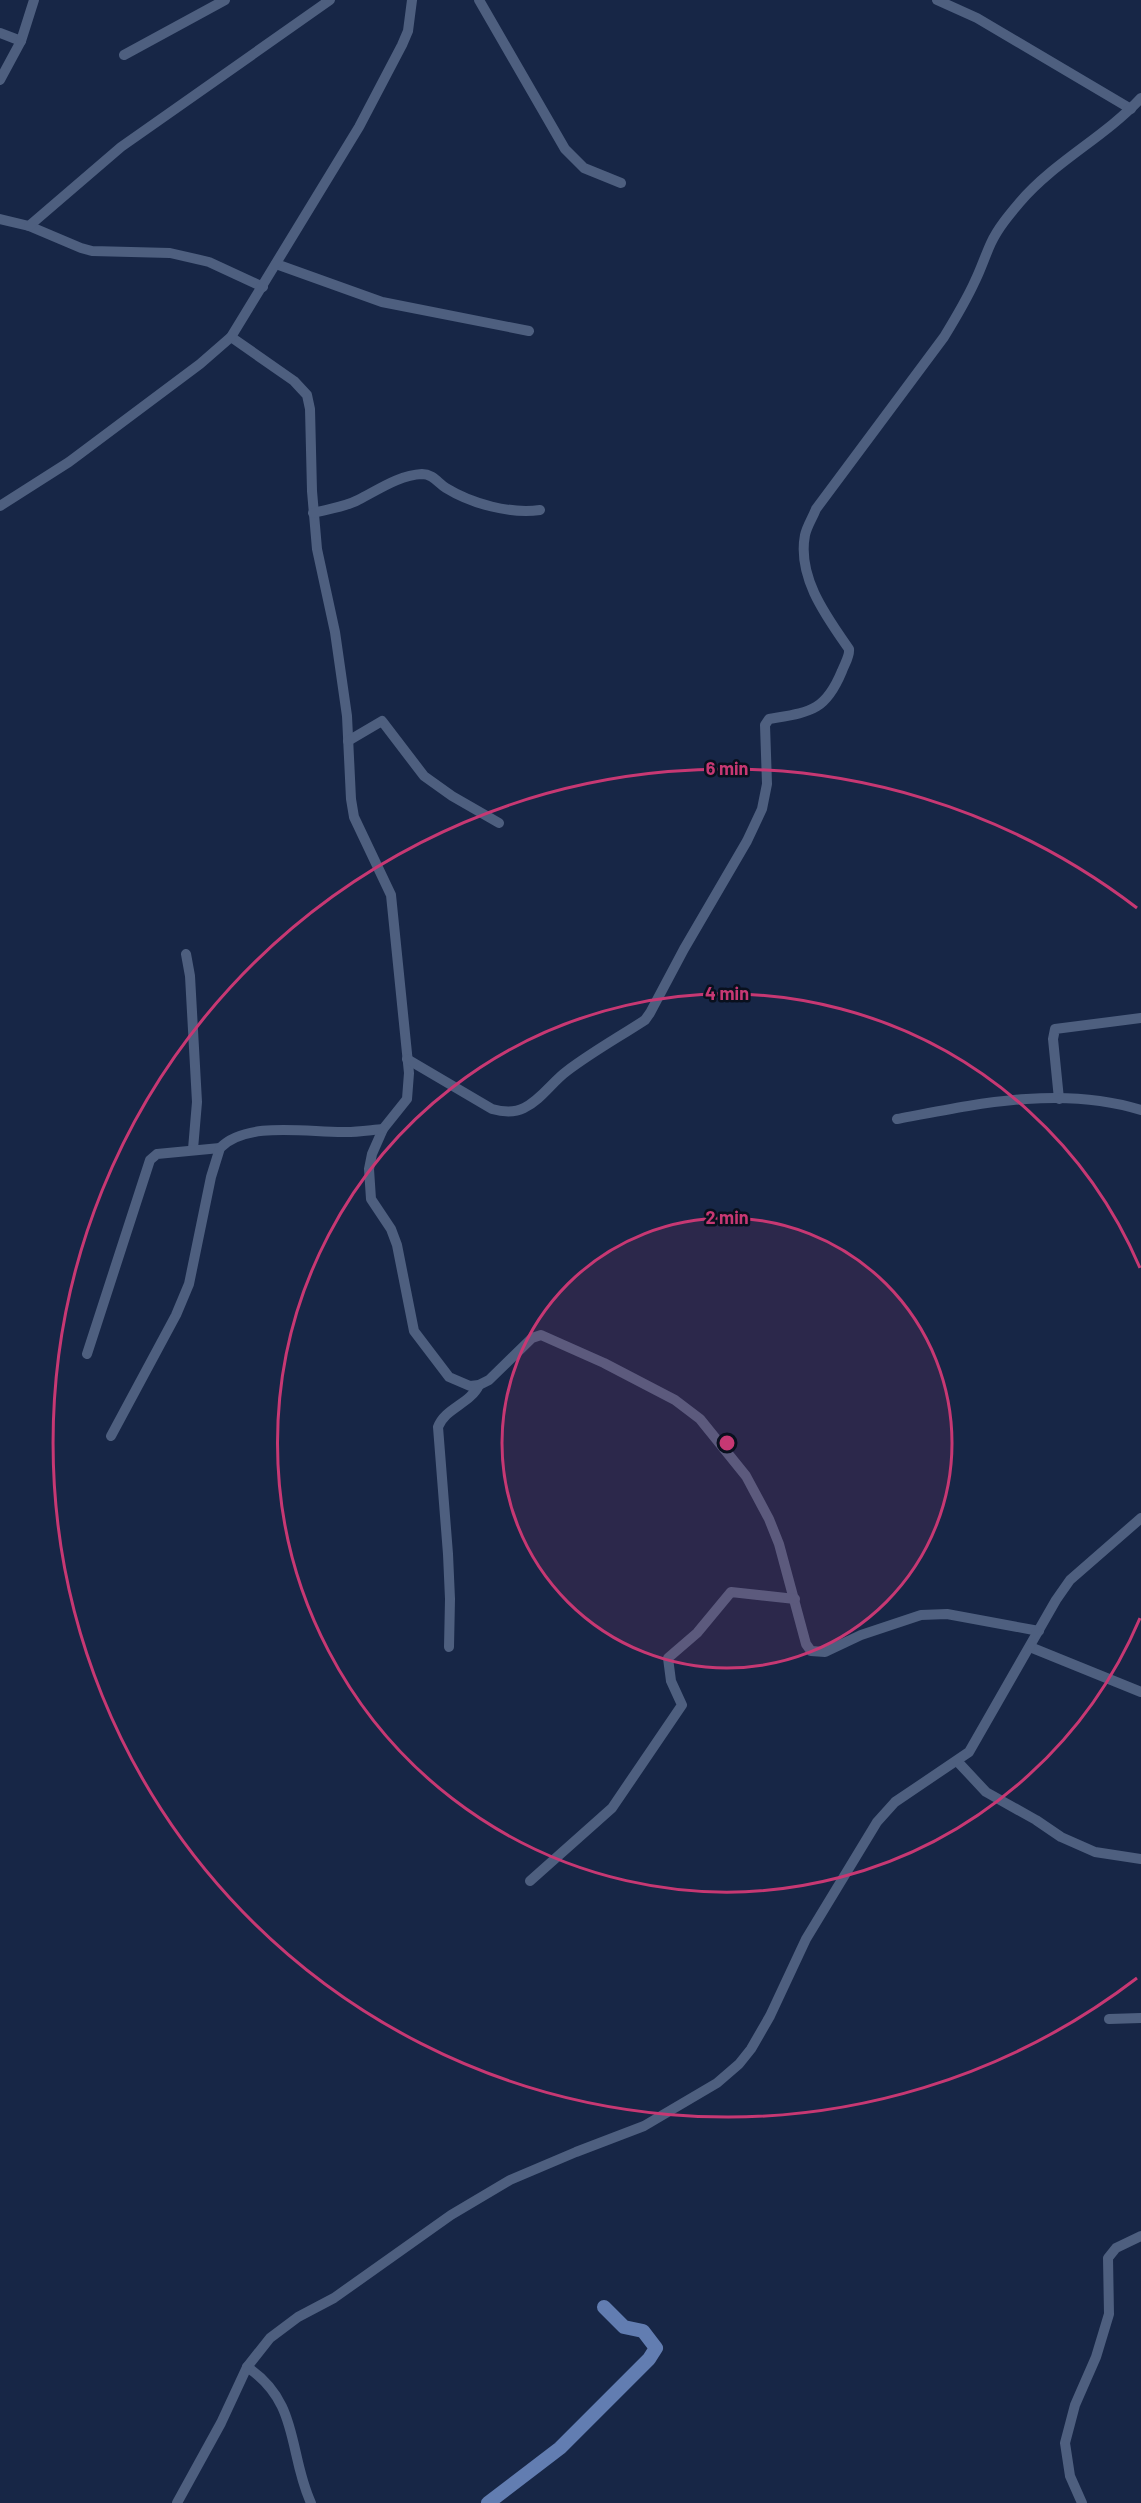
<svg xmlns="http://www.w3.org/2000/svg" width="1141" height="2503" font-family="Barlow,sans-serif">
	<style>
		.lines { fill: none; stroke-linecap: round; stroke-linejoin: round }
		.street { stroke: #4e5f7f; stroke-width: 10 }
		.secondary { stroke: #627db1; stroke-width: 14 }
		.ring { fill: none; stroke: #c73873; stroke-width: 3 }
		.centre { fill: #c73873; stroke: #09101e; stroke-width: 3 }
		.ring-label { font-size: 18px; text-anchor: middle; font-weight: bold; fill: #c73873; stroke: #09101e; stroke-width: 5; stroke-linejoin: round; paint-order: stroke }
	</style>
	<rect width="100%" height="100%" fill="#172646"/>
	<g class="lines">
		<g class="street">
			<path d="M479,0l86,149 19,19 37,15"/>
			<path d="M937,0l40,18 154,91"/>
			<path d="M0,33l21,8"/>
			<path d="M124,55l101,-55"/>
			<path d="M0,80l21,-39 13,-41"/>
			<path d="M0,219l29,7 52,22 11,3 78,2 39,9 54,25"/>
			<path d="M29,226l92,-79 209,-147"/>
			<path d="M276,264l106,38 147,29"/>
			<path d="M231,337l63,44 13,14 3,14 2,82 5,58 18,83 12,84 4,83 3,18 37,78 18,178 -2,26 -24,30 -11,25 -3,15 2,30 20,30 6,16 17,86 35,46 21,9 9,-1 10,-5 43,-42 9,-3 63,28 71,37 25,19 46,57 23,43 10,25 27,100 5,7 14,1 36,-17 60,-20 26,-1 92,17"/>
			<path d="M0,506l69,-44 131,-98 31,-27 128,-210 43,-82 6,-14 4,-31"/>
			<path d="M313,513c15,-4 32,-6 45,-13 20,-10 41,-25 64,-26 11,0 16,9 24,14 26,16 64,26 94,22"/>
			<path d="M348,741l34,-20 42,55 28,20 47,27"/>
			<path d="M186,954l4,22 7,126 -4,47"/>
			<path d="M407,1059l85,50c11,3 22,4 32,-1 17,-8 28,-26 43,-37 25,-19 52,-34 78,-51l5,-7 34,-64 63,-108 15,-32 5,-25 -2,-59 4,-6c41,-7 56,-7 73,-48 3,-8 8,-15 7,-22 -23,-33 -52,-72 -44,-114 2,-9 8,-18 11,-26l128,-172c11,-18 22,-36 31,-56 6,-12 10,-25 16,-38 7,-15 18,-28 29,-41 34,-40 85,-65 121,-104"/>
			<path d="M1059,1099l-6,-60 2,-10 86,-11"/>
			<path d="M897,1119c79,-15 165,-34 244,-9"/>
			<path d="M87,1354l63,-194 7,-6 63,-6"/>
			<path d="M111,1436l65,-121 13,-31 22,-107 9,-29c27,-28 90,-15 126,-16 12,0 25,-2 37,-3"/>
			<path d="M449,1647l1,-48 -2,-45 -10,-127c7,-19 32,-23 41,-42"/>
			<path d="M1030,1647l111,45"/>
			<path d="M957,1761l29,31 50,28 25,17 34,15 46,7"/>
			<path d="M530,1881l82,-73 70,-103 -11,-24 -3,-23 29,-25 34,-41 64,7"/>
			<path d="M1109,2019l32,-1"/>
			<path d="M247,2367c53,35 41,86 64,136"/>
			<path d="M177,2503l44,-80 26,-56 23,-29 28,-21 36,-19 117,-83 59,-35 66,-28 68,-26 73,-43 22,-19 12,-15 19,-33 36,-77 71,-117 18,-20 74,-50 87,-152 14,-20 71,-62"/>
			<path d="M1082,2503l-12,-27 -5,-33 10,-38 21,-48 13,-43 -1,-56 8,-10 25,-12"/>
		</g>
		<path class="secondary" d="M488,2503l72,-55 89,-89 7,-11 -13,-17 -19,-4 -20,-20"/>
	</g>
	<circle cx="727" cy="1443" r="225" fill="#c73873" fill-opacity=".12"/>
	<g class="ring">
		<circle cx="727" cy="1443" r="225"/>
		<path d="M1140 1618A449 449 0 1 1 1140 1268"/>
		<path d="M1137 1978A674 674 0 1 1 1137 908"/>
	</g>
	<circle cx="727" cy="1443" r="9" class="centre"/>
	<g class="ring-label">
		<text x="727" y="775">6 min</text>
		<text x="727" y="1000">4 min</text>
		<text x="727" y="1224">2 min</text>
	</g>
</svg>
